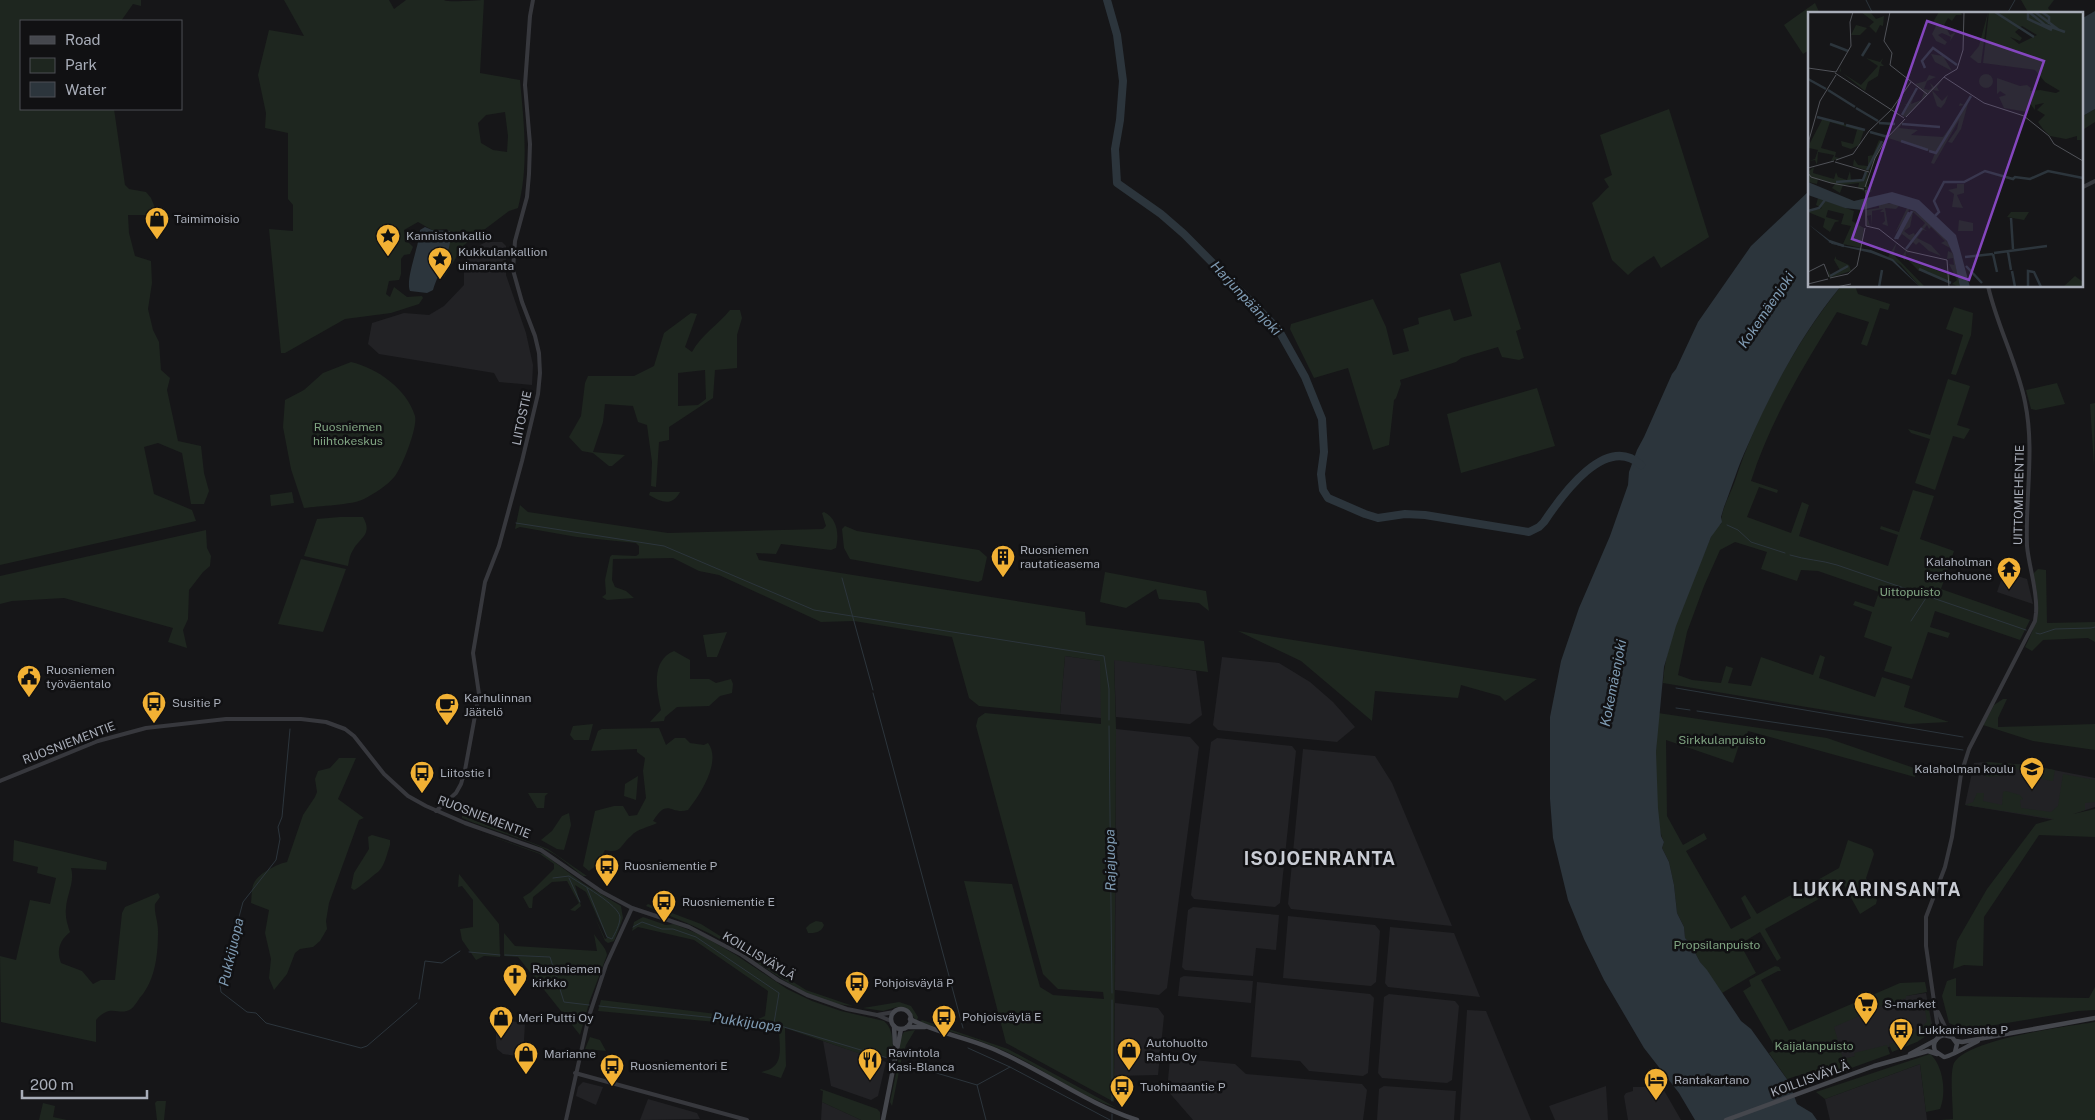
<svg xmlns="http://www.w3.org/2000/svg" width="2095" height="1120" font-family="'Public Sans',sans-serif">
	<style>
		.built { fill: #222225 }
		.green { fill: #1e261f; fill-rule: evenodd }
		.water { fill: #2c353c }
		.lines { fill: none; stroke-linecap: round; stroke-linejoin: round }
		.stream { stroke: #2c353c; stroke-width: 1 }
		.river { stroke: #2c353c; stroke-width: 8 }
		.tertiary { stroke: #37383d; stroke-width: 4 }
		.secondary { stroke: #45474d; stroke-width: 4.5 }
		.labels { text-anchor: middle; stroke-width: 5; stroke-linejoin: round; paint-order: stroke }
		.poi-label { font-size: 12px; fill: #a8adb8; stroke: #111113; text-anchor: start }
		.street-label { font-size: 12px; fill: #a8adb8; stroke: #111113 }
		.park-label { font-size: 12px; fill: #7fa381; stroke: #111113 }
		.water-label { font-size: 14px; font-style: italic; fill: #7f9bb3; stroke: #111113 }
		.district-label { font-size: 18px; font-weight: bold; letter-spacing: 1px; fill: #c9ccd4; stroke: #111113 }
		.inset-river { fill: none; stroke: #2c353c; stroke-width: 2.5 }
		.inset-road { fill: none; stroke: #505258; stroke-width: 1 }
		.view { fill: #8446be; fill-opacity: 0.15; stroke: #8446be; stroke-width: 2.5 }
		.inset-edge { fill: none; stroke: #a8adb8; stroke-width: 2.5 }
	</style>
	<rect width="100%" height="100%" fill="#161618"/>
	<g class="built">
		<path d="M486,242h16l4,4v29l20,58 7,32 -1,20 -33,-3 -5,-9 -115,-19 -11,-10 4,-21 32,-10 25,2 15,-9 20,-21v-23l16,-17z"/>
		<path d="M2004,572l23,7 6,25 -36,-12z"/>
		<path d="M1065,656l36,5v57l-41,-4z"/>
		<path d="M1222,657l57,6 31,19 23,20 22,25 -18,15 -119,-12 -5,-5z"/>
		<path d="M1114,659l82,12 6,44 -12,9 -74,-7z"/>
		<path d="M1116,729l74,8 9,10 -32,241 -8,7 -44,-5z"/>
		<path d="M1217,738l75,8 4,5 -16,152 -5,4 -81,-8 -3,-4 20,-153z"/>
		<path d="M1303,749l72,7 17,27 60,143 -161,-17 -3,-5z"/>
		<path d="M1986,762l42,3 67,13v29l-40,13 -90,-15 9,-42z"/>
		<path d="M1193,907l86,8 -3,35 -20,-2 -3,28 -68,-6 -3,-3 6,-57z"/>
		<path d="M1288,916l87,9 5,6 -4,51 -5,4 -88,-8z"/>
		<path d="M1390,927l64,6 26,64 -92,-10 -3,-4z"/>
		<path d="M1184,976l69,5 -2,22 -73,-7 2,-18z"/>
		<path d="M1257,982l113,12 4,4 -6,75 -5,3 -54,-5 -9,-10 -49,-4z"/>
		<path d="M1926,993l6,31 -18,16 -72,20 -9,-34 72,-30z"/>
		<path d="M1389,994l66,7 4,5 -7,74 -5,3 -65,-5 -4,-5 6,-76z"/>
		<path d="M1115,1003l43,5 6,8 -6,59 -44,1z"/>
		<path d="M1467,1010l19,1 45,109h-71z"/>
		<path d="M496,1019l29,4 -2,34 -20,-3 -6,-5 -1,-7z"/>
		<path d="M823,1041l63,21 -8,34 -7,4 -40,-14z"/>
		<path d="M1173,1058l62,6 11,10 116,10 5,6 -4,30h-170l-26,-30 3,-31z"/>
		<path d="M1920,1064l7,56h-97l-5,-21z"/>
		<path d="M583,1082l20,5 -7,18 -20,-9 2,-9z"/>
		<path d="M1384,1086l72,5 -2,29h-77l2,-31z"/>
		<path d="M1606,1086l2,34h-53l-6,-14z"/>
		<path d="M1633,1087h29l19,33h-53l-4,-24 2,-3 7,-2z"/>
		<path d="M648,1099l49,14 3,6 -60,1z"/>
		<path d="M822,1102l39,18h-40z"/>
	</g>
	<g class="green">
		<path d="M0,0h141v6l-8,-2 -12,17h-100v88h93l11,76 4,4 17,3 5,6 7,17h-30l1,18 6,23 16,5 1,22 -4,26 5,21 6,12 2,28 9,8 -3,12 11,51 23,5 3,27 5,18 -5,13h-13l-9,-51 -24,-10 -14,4 10,47 38,16 4,11 -196,44z"/>
		<path d="M284,0h105l5,9 12,-9h38c5,3 32,0 40,0l-4,73 40,7c4,43 9,86 -2,128l-9,3 -45,34 -20,32 -4,-2v-4l11,-35 -4,-7 -15,1 -14,-8 -14,8 1,9 8,8 -3,7 -6,1 -3,4v15l-2,6 -10,1 -3,13 4,3 4,-10 13,10 15,-1 1,2 -4,6 -28,9 -46,6 -60,34h-4l-12,-124 24,2v-26l-5,-6v-66l-23,-5 1,-15 -8,-38 11,-45 35,6zM505,112l3,24 -1,16 -14,-2 -12,-7 -3,-20 8,-8z"/>
		<path d="M2021,0h33l-6,8 5,6h-24z"/>
		<path d="M1815,3l5,11h-11v36l-6,4 -19,-29z"/>
		<path d="M1669,109l40,128 -48,31 -7,-12 -18,12 -8,7 -16,-15 -20,-57c8,-5 10,-11 17,-16l-5,-8 8,-4 -12,-40z"/>
		<path d="M2095,109v13l-14,9v-14z"/>
		<path d="M1500,262l21,67 -5,2 8,27 -5,2 -17,-3 -4,-10 -37,11 -5,4 -56,18 1,4 -5,14 -2,2 -5,45 -16,5 -25,-82 -34,10 -24,-49 1,-5 82,-25 13,28 7,28 16,-4 -6,-22 16,-5 -1,-6 32,-9 4,12 18,-5 -12,-42z"/>
		<path d="M1841,286h14l3,8 32,10 -2,6 -8,-2 -13,38 -6,-2 8,-22 -32,-10c-33,53 -67,109 -86,169l27,9 -1,3 -18,-6 -12,30 44,16 11,-31 7,3 -10,31 89,30 10,-31 -18,-6 1,-3 18,6 14,-42 21,6 -14,43 34,12 -13,38 89,31 -10,20 -85,-29 -5,16 20,6 -2,5 -20,-6 -16,47 -28,-8 8,-24 -28,-10 8,-25 -19,-7 2,-4 19,6 5,-15 -61,-21 -17,-1 -4,11 -36,-12 6,-17 -32,-10 -15,8 -16,36 -17,46 -9,43 14,5 29,3 5,-17 7,2 -5,15 23,3 10,-29 52,18 7,-20 5,2 -6,21 56,19 7,-20 28,9 -6,21 45,15 -40,2 -246,-41c3,-47 30,-102 48,-146l6,-11 4,-2c0,-15 9,-29 14,-43 22,-68 61,-139 106,-195z"/>
		<path d="M1954,307l19,6 -2,22 -15,40 -5,-1 12,-39 -17,-6z"/>
		<path d="M730,310h10l2,8 -5,17v33l-22,2 -2,28 -44,29v13l-10,2 -3,45 -5,-1 1,-24 -5,-37 -9,-3 -5,-16 -28,-2 -2,18 -10,30 32,3 -13,11h-3l-16,-13 -11,-2 -13,-14 12,-21 4,-33 3,-7h46l20,-10 10,-33 27,-20 6,1 -12,33 7,5c9,-17 26,-27 38,-42zM705,370l1,29 -8,6 -20,1v-33z"/>
		<path d="M351,362c26,6 56,27 64,54 3,11 -13,51 -20,60 -8,10 -20,17 -31,23 -11,6 -46,7 -60,9l-13,-39 -8,-42 2,-27 19,-10 19,-17z"/>
		<path d="M1948,379l22,7 -13,39 13,4 -6,10 -11,-3 -18,54 -20,-7 15,-44 -19,-6 -3,-4 22,6z"/>
		<path d="M2057,383l8,21 -29,6 -5,-1 -5,-19z"/>
		<path d="M1537,388l18,58 -94,27 -14,-59z"/>
		<path d="M2095,403l-1,64 -4,-63z"/>
		<path d="M292,492l2,11 -23,3 -1,-11z"/>
		<path d="M650,492h30c-8,15 -19,10 -31,3z"/>
		<path d="M520,505l8,7 140,21 155,-4 3,-3 -4,-13 2,-1c14,7 15,23 12,36l-5,2 -50,-6 -5,10 -20,-1 3,7 326,52 1,13 118,16 4,31 -94,-12 2,69 -2,373 -108,-59 -42,-162 48,3 28,103 13,8 51,4 -1,-7 -45,-3 -15,-15 -67,-248 2,-8 7,-5 116,11 -1,-63 -35,-5 -5,58 -81,-8 -10,-8 -17,-61 -98,-16 -33,1 -102,-47 -20,-4 -26,-13 -60,1 -1,21 3,7 11,4 8,7 -27,2 -5,-3 4,-3 -1,-14 5,-23 2,-2 24,1 3,-2v-8l-3,-3 -59,-6 -57,-10 -5,2z"/>
		<path d="M340,517h23c10,18 -3,20 -10,33 -3,4 -4,11 -5,16l-44,-10 13,-37z"/>
		<path d="M845,526l12,5 122,19 8,7 -5,23 -4,2 -128,-23 -6,-11 -2,-19z"/>
		<path d="M206,530l1,18 4,8 -1,10 -7,6 -14,18 -1,29 -5,11 4,18 -19,-6 5,-14 -109,-30 -52,3 -12,3v-28z"/>
		<path d="M301,559l45,10 -23,63 -45,-8z"/>
		<path d="M2038,569l8,1 1,53 48,-1v20l-7,-4 -45,2 -11,11 -7,-4c13,-26 16,-41 9,-70v-4z"/>
		<path d="M1105,572l101,19 3,20 -10,-8 -40,-4 -3,-10 -30,19 -26,-6z"/>
		<path d="M1238,631l299,48 -32,22 -5,-5 -39,-11 -3,13 -83,-7 -3,30 -71,-60z"/>
		<path d="M727,632l-10,25h-10l-4,-22z"/>
		<path d="M674,651l16,9v19h19l7,4 15,-4 2,5 -1,9 -12,3 -11,10 -32,1 -12,10 -1,4 -14,1 11,-12c-4,-20 -11,-49 13,-59z"/>
		<path d="M2003,699h4l-9,19v9l97,-3v26l-62,-9 -50,-16 11,-20z"/>
		<path d="M1658,713l169,25 90,31 -2,8 -167,-46 -5,15 -4,-1 -6,18 -67,-23 1,76 16,29 21,-12 3,6 -21,12 45,78 20,-11 -10,-20 4,-3 12,19 82,-46 9,-28 24,9 2,5 -8,24 11,22 -1,4 -16,10 -16,-29 -79,44 16,29 -4,3 -17,-29 -20,12 16,29 -34,20 -22,-31 -10,-19 -5,-5 -1,-11 -7,-14 -3,-28 -5,-23 -7,-14 2,-6c-12,-24 -8,-100 -6,-129z"/>
		<path d="M593,724l-4,16h-15l-4,-5 3,-9z"/>
		<path d="M659,728l7,17 9,-7h10l5,5 14,2 4,-2c14,18 -8,52 -20,67 -18,5 -20,-13 -35,11l4,2c-8,4 -20,6 -26,13 -11,9 -9,18 -26,14l-8,15 -8,6 -6,-5 12,-55 19,-5h9l6,10 8,-1 9,-17 -3,-27 2,-13 -8,-6v-3l-46,2 7,-20 4,-2z"/>
		<path d="M339,758h17l-18,41 26,19 -5,2 -30,83 -3,18 1,8 -7,12 -7,6 -13,2 -5,4 -8,21 -13,16 -5,-12 2,-19 -6,-26 4,-23 -18,-7c1,-6 0,-15 3,-20 5,-10 23,-19 33,-21l16,-47 12,-18 2,-5 -2,-13 3,-8 12,-3z"/>
		<path d="M1986,762l42,3 27,5 -2,11h-2l-28,-7 1,-3 -11,-3 -10,3 -2,5 -15,1z"/>
		<path d="M2063,774l32,6v22l-10,1v7l-12,4 22,-5v28l-56,-2 -55,82 -1,49 -19,-1 -11,4 4,-28 30,-52 49,-65 18,-5 -89,-14 8,-3 4,-9h7l-1,8 19,4 1,-13 3,-1 14,4 3,4 -3,1 1,8 30,4 7,-6z"/>
		<path d="M638,776l-2,24 -12,-4 1,-12z"/>
		<path d="M528,793h20l-3,3 -1,12h-7z"/>
		<path d="M569,813l2,12 -7,25 -7,-1 -16,-9 11,-9 10,-15z"/>
		<path d="M462,815l86,34 39,27h-4c-11,-8 -22,-19 -34,-25 -28,-14 -59,-21 -87,-33z"/>
		<path d="M479,832l66,23 39,29 37,22 2,12 -9,23 -6,2 -3,-2 -11,-26 11,24 2,-1 -21,-46 -11,-7 6,21 -6,5 -5,-1 9,-7 -12,-22 -15,1 -19,15 -1,11h-3l-6,-11 8,-5 23,-23v-5l-14,-10z"/>
		<path d="M372,835l18,5v5c-3,8 -5,20 -11,26 -4,3 -21,18 -25,19l-3,-2 3,-15 15,-24 -1,-12z"/>
		<path d="M14,840l93,22 -1,8 -35,-2c4,14 -4,26 -5,40 -1,8 1,16 4,24 -10,8 -14,18 -9,31l21,8 11,13 8,-4h14l7,-67 3,-6 33,-14 2,4 -5,7c-1,9 3,17 3,27 0,22 -2,45 -15,63 -4,4 -8,12 -12,15 -12,8 -20,-7 -35,11v22l-95,-20 -1,-66 16,4 14,-60 20,4 6,-26 -19,-5 1,-6 -25,-6z"/>
		<path d="M459,874l40,50 1,33 -16,-1 -8,4 -14,-20 -2,-11 13,-2v-27l-11,-14 -4,1z"/>
		<path d="M648,904l53,20 105,66 47,16c-47,-3 -84,-38 -123,-61 -26,-16 -55,-27 -84,-39z"/>
		<path d="M643,917l23,8 8,-1 27,11 35,20 51,34 25,12 29,10 43,10c10,8 10,26 7,38l-23,-7 -7,2 -76,-26 1,38 -5,12 -20,-6c25,-4 18,-25 18,-44l-181,-17 3,-11 157,19 7,-3 3,-25 -74,-51 -56,-13 -6,4 2,-9z"/>
		<path d="M816,921l6,1 2,3c-3,8 -9,8 -16,8l-2,-5 4,-4z"/>
		<path d="M504,933l11,13 82,5 -3,-17c4,7 12,13 13,21l-17,45 -10,35 -62,-78 -14,-1z"/>
		<path d="M1775,966l4,1 2,4h-3l-17,9 28,51 111,-48 25,-1 2,10 -21,4v2l-24,8 -48,21 9,32 12,-3 -1,-3 33,-8 3,9 -91,33 5,-8 -1,-5 -16,5 -18,-26 7,-4 -33,-58 8,-5 -2,-6z"/>
		<path d="M1956,978v18l133,2 6,-11v23l-17,1 -113,19 -16,-7 -7,-27 5,-15z"/>
		<path d="M899,1002l12,4 7,11 -1,4 -11,-13 -9,-1 -14,4 -20,-3z"/>
		<path d="M1924,1003h4l4,29 -15,10 -25,10 -3,-8 19,-6 19,-16z"/>
		<path d="M922,1020l86,29 109,59c-38,-12 -71,-37 -106,-54 -29,-14 -61,-22 -91,-32z"/>
		<path d="M2095,1022v98h-155l13,-1c0,-14 -3,-41 0,-53 5,-26 117,-40 142,-44z"/>
		<path d="M915,1030l-9,15 -4,12 -10,49 -2,-4 8,-38 2,-25 4,-7z"/>
		<path d="M590,1037l10,3 6,11 -21,-2z"/>
		<path d="M1930,1054c13,11 17,39 10,55l-14,3 -6,-48 -95,35 -9,-7z"/>
		<path d="M821,1089l56,20 3,3v8h-19l-39,-18 1,-11 -3,-1z"/>
		<path d="M157,1101h9l-2,19h-7l-2,-17z"/>
		<path d="M43,1103l12,3 -2,11 14,3h-28z"/>
	</g>
	<g class="water">
		<path d="M2095,11v98l-14,8v-98z"/>
		<path d="M1809,191v95h32c-40,48 -69,104 -94,161 -9,19 -15,40 -23,60l-3,10 1,5 -11,15 -11,28 -24,61 -12,41 -8,85 2,56 3,28 3,6 -2,6 7,14 5,23 3,28 7,14 1,11 5,5 10,19 7,8 34,51 10,8 38,53 8,22 15,9 5,7h-122l-16,-27 -35,-45 -40,-68 -20,-41 -16,-39 -15,-62 -3,-39v-82l11,-56 18,-53 31,-72 18,-51 1,-13 8,-22 7,-13 28,-63 4,-5 22,-47 53,-76z"/>
		<path d="M425,227l7,3 18,1c4,16 -13,44 -17,59l-6,3 -17,-2c-5,-12 9,-44 10,-61z"/>
	</g>
	<g class="lines">
		<g class="stream">
			<path d="M1866,0l7,14"/>
			<path d="M2007,14l8,-14"/>
			<path d="M516,523l148,23 150,64 290,46 5,33v31"/>
			<path d="M1727,525l11,5 13,12 34,11"/>
			<path d="M1790,555c16,5 31,5 47,10l189,65"/>
			<path d="M842,578l31,112"/>
			<path d="M1911,621l15,-23"/>
			<path d="M2036,633l4,1 15,-5 36,-1 4,-1"/>
			<path d="M1676,688l287,49"/>
			<path d="M873,693l90,335"/>
			<path d="M1676,708l14,2"/>
			<path d="M1697,711l266,39"/>
			<path d="M1109,726l3,267"/>
			<path d="M290,729l-8,88 -4,10 2,12 -4,21 -33,42 -11,41 -3,25 -9,17 1,7 26,20 9,1 10,10 95,25 6,-2 50,-43"/>
			<path d="M553,878l16,-2c10,7 50,29 51,41 0,8 -5,16 -8,22l-5,-2 -20,-49"/>
			<path d="M569,878l11,24"/>
			<path d="M633,927l9,-5 20,7h11l23,8 83,56 -5,30"/>
			<path d="M469,952l31,3"/>
			<path d="M505,955l45,2 14,45 25,3"/>
			<path d="M419,999l6,-38 17,2 18,-12"/>
			<path d="M1112,1000v101"/>
			<path d="M599,1006l175,18 117,35"/>
			<path d="M968,1048l42,19"/>
			<path d="M906,1064l71,21 33,-18 100,53"/>
			<path d="M977,1085l9,35"/>
			<path d="M1112,1120v-6"/>
		</g>
		<path class="river" d="M1107,0l10,35 6,46 -3,39 -5,29 2,34 44,31 23,20 94,95 27,48 17,42 2,33 -3,22 2,16 5,8 37,16 13,4 27,-4 20,1 104,17 10,-5 5,-5c18,-27 62,-89 97,-57"/>
		<g class="tertiary">
			<path d="M2081,188l14,-7"/>
			<path d="M0,781l98,-40 48,-13 80,-9h75l25,3 19,7 9,7 30,38 24,22 18,10 39,17 76,27 61,42 30,16 57,19 53,28 36,25 29,15 40,14 30,6 14,6"/>
			<path d="M436,811l20,-18 5,-9 4,-14 14,-76 -6,-41 12,-71 14,-36 23,-85 16,-67 2,-21 -1,-20 -4,-17 -13,-34 -9,-32 2,-29 12,-44 2,-23 1,-30 -5,-59 5,-69 3,-16"/>
			<path d="M1938,1012l11,23"/>
			<path d="M877,1015l17,-3"/>
			<path d="M1939,1036l-13,-90v-29l19,-50 7,-30 9,-63 8,-25 66,-128 1,-8c2,-22 -7,-45 -9,-67 -2,-49 8,-96 -2,-144 -8,-40 -28,-76 -37,-116"/>
			<path d="M575,1073l172,47"/>
			<path d="M566,1120l23,-104 17,-51 26,-57"/>
		</g>
		<g class="secondary">
			<circle cx="901" cy="1019" r="10"/>
			<path d="M910,1019c28,15 61,19 90,33 47,21 88,52 137,68"/>
			<path d="M894,1026l1,18"/>
			<path d="M907,1027h18"/>
			<path d="M1956,1041l6,1 133,-24"/>
			<path d="M1955,1052l2,-8 -5,-7 -8,-2c-8,2 -12,8 -9,16l9,6c6,0 25,-12 34,-16"/>
			<path d="M1910,1054l26,-14"/>
			<path d="M883,1120l18,-91"/>
			<path d="M1726,1120l148,-54 54,-15 9,3"/>
		</g>
	</g>
	<defs>
		<symbol id="shop-pin" viewBox="-11 -11 22 30"><path d="M0 17L-7.5 6A9.5 9.5 0 1 1 7.5 6Z" fill="#f2b134" stroke="#111113"/><path d="M-5-2.5h2.3a2.7 3.5 0 0 1 5.4 0H5L5.5 6h-11ZM-1.5-2.5h3a1.5 2.3 0 0 0-3 0Z" fill="#111"/></symbol>
		<symbol id="sight-pin" viewBox="-11 -11 22 30"><path d="M0 17L-7.5 6A9.5 9.5 0 1 1 7.5 6Z" fill="#f2b134" stroke="#111113"/><path d="M0-6L1.8-2.2L6-1.7L2.9 1.2L3.7 5.4L0 3.3L-3.7 5.4L-2.9 1.2L-6-1.7L-1.8-2.2Z" fill="#111"/></symbol>
		<symbol id="building-pin" viewBox="-11 -11 22 30"><path d="M0 17L-7.5 6A9.5 9.5 0 1 1 7.5 6Z" fill="#f2b134" stroke="#111113"/><path d="M-4-6H4V6H1V3H-1V6H-4ZM-2.5-4.3h1.7v1.8h-1.7ZM.8-4.3h1.7v1.8H.8ZM-2.5-1h1.7V.8h-1.7ZM.8-1h1.7V.8H.8Z" fill="#111"/></symbol>
		<symbol id="temple-pin" viewBox="-11 -11 22 30"><path d="M0 17L-7.5 6A9.5 9.5 0 1 1 7.5 6Z" fill="#f2b134" stroke="#111113"/><path d="M0-6L5-2H3V0L6.5 2.5H4V6H1.5V3h-3V6H-4V2.5H-6.5L-3 0V-2H-5Z" fill="#111"/></symbol>
		<symbol id="civic-pin" viewBox="-11 -11 22 30"><path d="M0 17L-7.5 6A9.5 9.5 0 1 1 7.5 6Z" fill="#f2b134" stroke="#111113"/><path d="M-.6-6.5H3V-4.5H.6V-3L4-1V1h2V6H-6V1h2V-1L-.6-3ZM-1.2 2.5V6h2.4V2.5Z" fill="#111"/></symbol>
		<symbol id="bus-pin" viewBox="-11 -11 22 30"><path d="M0 17L-7.5 6A9.5 9.5 0 1 1 7.5 6Z" fill="#f2b134" stroke="#111113"/><path d="M-5-6H5V4H4V6H2V4H-2V6H-4V4H-5ZM-3.5-4V0h7V-4ZM-3.5 1.2v1.5H-2V1.2ZM2 1.2v1.5H3.5V1.2Z" fill="#111"/></symbol>
		<symbol id="cafe-pin" viewBox="-11 -11 22 30"><path d="M0 17L-7.5 6A9.5 9.5 0 1 1 7.5 6Z" fill="#f2b134" stroke="#111113"/><path d="M-5.5-4.5H6V0H3Q3 3.5 0 3.5H-2.5Q-5.5 3.5-5.5 0ZM3-3.2v2h1.7v-2ZM-6 4.5H4V6H-6Z" fill="#111"/></symbol>
		<symbol id="school-pin" viewBox="-11 -11 22 30"><path d="M0 17L-7.5 6A9.5 9.5 0 1 1 7.5 6Z" fill="#f2b134" stroke="#111113"/><path d="M0-5L7-2L0 1L-7-2ZM-4 1L0 2.5L4 1V4Q0 6-4 4Z" fill="#111"/></symbol>
		<symbol id="church-pin" viewBox="-11 -11 22 30"><path d="M0 17L-7.5 6A9.5 9.5 0 1 1 7.5 6Z" fill="#f2b134" stroke="#111113"/><path d="M-1.2-6h2.4v3.5h3.3v2.4h-3.3V6h-2.4V-.1h-3.3v-2.4h3.3Z" fill="#111"/></symbol>
		<symbol id="supermarket-pin" viewBox="-11 -11 22 30"><path d="M0 17L-7.5 6A9.5 9.5 0 1 1 7.5 6Z" fill="#f2b134" stroke="#111113"/><path d="M-6-5.5h2.5l.6 2H6L4.5 2H-2.5L-4.4-4H-6ZM-1.5 3.2a1.3 1.3 0 1 0 .1 0ZM3 3.2a1.3 1.3 0 1 0 .1 0Z" fill="#111"/></symbol>
		<symbol id="restaurant-pin" viewBox="-11 -11 22 30"><path d="M0 17L-7.5 6A9.5 9.5 0 1 1 7.5 6Z" fill="#f2b134" stroke="#111113"/><path d="M-5-6h1v4h1v-4h1v4h1v-4h1v5L-1.5 .5V6h-2V.5L-5-1ZM5-6V6H3V1.5H1.5Q1.5-4 5-6Z" fill="#111"/></symbol>
		<symbol id="hotel-pin" viewBox="-11 -11 22 30"><path d="M0 17L-7.5 6A9.5 9.5 0 1 1 7.5 6Z" fill="#f2b134" stroke="#111113"/><path d="M-6-4.5h1.5V1H6V5H4.5V3h-9V5H-6ZM-4 0a1.8 1.8 0 1 1 3.6 0ZM.5 0V-2.5h3Q6-2.5 6 0Z" fill="#111"/></symbol>
	</defs>
	<g fill-rule="evenodd">
		<use href="#shop-pin" x="143" y="205" width="28" height="38"/>
		<use href="#sight-pin" x="374" y="222" width="28" height="38"/>
		<use href="#sight-pin" x="426" y="245" width="28" height="38"/>
		<use href="#building-pin" x="989" y="543" width="28" height="38"/>
		<use href="#temple-pin" x="1995" y="555" width="28" height="38"/>
		<use href="#civic-pin" x="15" y="663" width="28" height="38"/>
		<use href="#bus-pin" x="140" y="689" width="28" height="38"/>
		<use href="#cafe-pin" x="433" y="691" width="28" height="38"/>
		<use href="#school-pin" x="2018" y="755" width="28" height="38"/>
		<use href="#bus-pin" x="408" y="759" width="28" height="38"/>
		<use href="#bus-pin" x="593" y="852" width="28" height="38"/>
		<use href="#bus-pin" x="650" y="888" width="28" height="38"/>
		<use href="#church-pin" x="501" y="962" width="28" height="38"/>
		<use href="#bus-pin" x="843" y="969" width="28" height="38"/>
		<use href="#supermarket-pin" x="1852" y="990" width="28" height="38"/>
		<use href="#bus-pin" x="930" y="1003" width="28" height="38"/>
		<use href="#shop-pin" x="487" y="1004" width="28" height="38"/>
		<use href="#bus-pin" x="1887" y="1016" width="28" height="38"/>
		<use href="#shop-pin" x="1115" y="1036" width="28" height="38"/>
		<use href="#shop-pin" x="512" y="1040" width="28" height="38"/>
		<use href="#restaurant-pin" x="856" y="1046" width="28" height="38"/>
		<use href="#bus-pin" x="598" y="1052" width="28" height="38"/>
		<use href="#hotel-pin" x="1642" y="1066" width="28" height="38"/>
		<use href="#bus-pin" x="1108" y="1073" width="28" height="38"/>
	</g>
	<g class="labels">
		<g class="poi-label">
			<text x="174" y="223">Taimimoisio</text>
			<text x="406" y="240">Kannistonkallio</text>
			<text x="458" y="256">Kukkulankallion<tspan x="458" dy="14">uimaranta</tspan></text>
			<text x="1020" y="554">Ruosniemen<tspan x="1020" dy="14">rautatieasema</tspan></text>
			<text x="1992" y="566" text-anchor="end">Kalaholman<tspan x="1992" dy="14">kerhohuone</tspan></text>
			<text x="46" y="674">Ruosniemen<tspan x="46" dy="14">työväentalo</tspan></text>
			<text x="464" y="702">Karhulinnan<tspan x="464" dy="14">Jäätelö</tspan></text>
			<text x="172" y="707">Susitie P</text>
			<text x="2014" y="773" text-anchor="end">Kalaholman koulu</text>
			<text x="440" y="777">Liitostie I</text>
			<text x="624" y="870">Ruosniementie P</text>
			<text x="682" y="906">Ruosniementie E</text>
			<text x="532" y="973">Ruosniemen<tspan x="532" dy="14">kirkko</tspan></text>
			<text x="874" y="987">Pohjoisväylä P</text>
			<text x="1884" y="1008">S-market</text>
			<text x="962" y="1021">Pohjoisväylä E</text>
			<text x="518" y="1022">Meri Pultti Oy</text>
			<text x="1918" y="1034">Lukkarinsanta P</text>
			<text x="1146" y="1047">Autohuolto<tspan x="1146" dy="14">Rahtu Oy</tspan></text>
			<text x="888" y="1057">Ravintola<tspan x="888" dy="14">Kasi-Blanca</tspan></text>
			<text x="544" y="1058">Marianne</text>
			<text x="630" y="1070">Ruosniementori E</text>
			<text x="1674" y="1084">Rantakartano</text>
			<text x="1140" y="1091">Tuohimaantie P</text>
		</g>
		<g class="street-label">
			<text transform="translate(522 418) rotate(-78)" y="4">LIITOSTIE</text>
			<text transform="translate(2019 495) rotate(-89)" y="4">UITTOMIEHENTIE</text>
			<text transform="translate(69 743) rotate(-21)" y="4">RUOSNIEMENTIE</text>
			<text transform="translate(484 817) rotate(21)" y="4">RUOSNIEMENTIE</text>
			<text transform="translate(759 956) rotate(31)" y="4">KOILLISVÄYLÄ</text>
			<text transform="translate(1810 1079) rotate(-20)" y="4">KOILLISVÄYLÄ</text>
		</g>
		<g class="park-label">
			<text x="348" y="431">Ruosniemen<tspan x="348" dy="14">hiihtokeskus</tspan></text>
			<text x="1910" y="596">Uittopuisto</text>
			<text x="1722" y="744">Sirkkulanpuisto</text>
			<text x="1717" y="949">Propsilanpuisto</text>
			<text x="1814" y="1050">Kaijalanpuisto</text>
		</g>
		<g class="water-label">
			<text transform="translate(1246 298) rotate(47)" y="5">Harjunpäänjoki</text>
			<text transform="translate(1766 310) rotate(-56)" y="5">Kokemäenjoki</text>
			<text transform="translate(1613 683) rotate(-79)" y="5">Kokemäenjoki</text>
			<text transform="translate(1110 860) rotate(-91)" y="5">Rajajuopa</text>
			<text transform="translate(231 952) rotate(-77)" y="5">Pukkijuopa</text>
			<text transform="translate(747 1022) rotate(8)" y="5">Pukkijuopa</text>
		</g>
		<g class="district-label">
			<text x="1320" y="865">ISOJOENRANTA</text>
			<text x="1877" y="896">LUKKARINSANTA</text>
		</g>
	</g>
	<g transform="translate(1808 12)">
		<rect width="275" height="275" fill="#161618"/>
		<path d="M53,0h9l6,7 8,-3 -1,10 -3,-1 -4,8 -7,-7 -9,9h-9l5,-10 11,3 7,-6zM131,0h21l2,3h-6l-4,6 -4,-3 -4,7 -11,-3zM180,0l-7,51h-3l-8,-6 9,-11zM181,0h94v128h-6v-4l-11,3 -16,-3 -7,-7 -5,-7 7,-7 -8,-5 7,-7 -9,2v5l-6,-8 -2,10 -23,-4 -5,-11 7,-2 -6,-4 -3,3v-16l23,8 7,-1 4,3 -1,3 10,-1 16,3 4,-2 -15,-9 -10,-12 -52,-7zM214,14l15,9 -18,9 -9,-7 10,4 2,-3 -7,-6zM129,12l8,2 5,9 6,-3 -6,9 1,-4 -9,-4 -4,2 9,7 -2,3 -9,-4 -4,-7zM123,42l12,2 9,15 -17,-9zM58,46l14,4 3,-4 -2,5 3,3h-4l-2,10 -10,6 -3,9 -25,-20 1,-4v5l20,13 17,-19zM171 69a7 7 0 1 1 14 0a7 7 0 1 1-14 0ZM121,63l7,2 -9,4 -3,8 5,1 3,-2 -2,-5 4,4 9,-8 -6,8 2,4 -7,-1 10,11 6,-6 -3,8 -4,5 -4,-2 -5,-15 -26,26 -4,-1 6,-10 -4,-2 5,1 8,-18 -6,17 10,-4 3,-7 -9,-9 11,-3zM162,84l-9,33 -9,14 -4,-1 9,-13 2,-9 -25,44 -3,-1 4,-10 -47,-15 20,-23 -9,13 19,2 -7,5 32,2 19,-26 2,-6 -5,1 1,-3 4,2v3zM15,106l41,12 -5,15 -8,4 -9,-3 -1,-5 12,3 4,-14 -27,-8 -9,26 15,4 -1,5 4,1 10,-2 -18,5 3,-6 -16,-3 -1,13 -2,-5 -6,1 6,-2 3,-9 -9,-2 1,-5zM71,128l4,2 -14,29 -16,-5 1,-7 4,6 10,1v-10l5,-1zM6,155l-1,6 21,6 2,-7 2,5 9,3 3,-9 1,9h12l2,-9 3,1 -1,14 5,5 -5,3 -2,-7 -3,1 2,1 1,3 -7,-4 1,-5 -16,2 -3,8 -8,-5 3,-4 -17,-5 -1,5 -9,-2 1,-11zM149,172h7v9l-7,2 6,13 -11,-1 2,-13 -6,-4 9,-2zM10,186l36,13 -2,10 12,7 -3,20 -18,-4 8,-18 -10,-2 3,-10 -16,-4 -2,7 14,4 -5,1 -5,10 -7,-5 2,-8 -17,-7 14,-4 -6,-3zM78,191l10,1 14,4 -9,17 -6,8 12,-25 -8,-2 -3,3 -11,-1 3,18 -6,-2 3,-3 -1,-9h-4l3,-3 -11,2v16l-1,-12 -4,1 3,10 -3,-1 -1,-15 13,-2v-3zM105,198l22,17 14,17 5,13 6,30 -8,-3 5,-4 -8,-16 5,1 -1,-7 -6,1 1,-8 4,2 -2,-5 -9,-5 4,-2 -14,-14 -2,2 -2,-4 -3,4 3,2 -4,-1 -6,8 14,7 10,11 -12,-5 -10,-9 -3,3 -3,-3 -7,9 5,3 -5,-2 -1,9 -3,-4 9,-16 -9,-7 -3,4zM105,200l12,11 -10,13 -1,-3 -5,2 -5,-4 6,-4zM203,200h18l-5,8 -17,-3zM151,208l14,3v8h-15zM89,230l-4,12 32,33h-5l-19,-22 -13,-8zM28,244v3l13,6 2,6 -22,7 -1,-8 3,5 9,-5 -6,-10zM100,248l42,15v8l-23,-12h-8zM267,264l8,6v5h-20z" fill="#1e261f" fill-rule="evenodd"/>
		<path d="M0,170l46,19 38,-9 27,8 37,35 14,52h-10l-7,-33 -6,-13 -32,-30 -26,-8 -27,7 -17,-2 -37,-13zM0,212l24,18 2,2 37,6 22,9 27,28 -28,-26 -21,-8 -39,-9z" fill="#2c353c"/>
		<path class="inset-river" d="M187,0l39,25M220,0v7l24,11M221,0l16,13 20,7M227,0l24,18M234,0l7,5v7M22,32l18,7M54,44l8,-13M117,56l-3,-7 11,-13 24,17M0,67l18,10M20,78l27,17M48,96l22,13M94,103l15,-27M9,105l27,7M71,111l16,1M94,112l38,3M38,113l19,5M62,120l18,5M93,129l27,9M121,139l7,2 35,-57M59,158l15,-29M28,170l27,-2 3,-8M0,199l11,-3 6,-8M127,204l4,-4 -5,-11 10,-19h20l21,-11 28,8 2,-2 15,2 18,-8 35,7M203,206l2,31M87,227l14,-27M89,227l15,-28M21,229l15,5M98,237l16,-21M200,240l3,18M186,241l53,-7M185,242l4,18M157,245l28,-3M158,254l16,17M111,257l32,14M204,259l3,16M22,264l18,-10M71,275l3,-17M220,275v-16l6,1 7,15"/>
		<path class="inset-road" d="M82,0l-6,29 8,12 -2,12 37,29M0,56l28,4M28,60l15,-26 -1,-24 3,-10M27,61l69,45M136,65l40,26 40,13 25,20 5,8 29,17M83,98l20,-28M98,105l39,-41 12,-7 6,-19 1,-38M28,148l17,-6 16,-23 22,-21M27,150l34,10M0,152l1,-24 11,-39 16,-26M0,156l26,-7M0,161l3,4 20,6 33,6M57,175l10,-29 11,-19 19,-20M58,178v36M58,214l13,3 28,22 40,9 2,27M0,260l16,-8 5,13M22,266l18,-4 9,-8 8,-38M0,272l20,-5M28,275l15,-3"/>
		<path class="view" d="M119,9l117,40 -75,219 -117,-41z"/>
		<rect width="275" height="275" class="inset-edge"/>
	</g>
	<rect x="20" y="20" width="162" height="90" fill="#111113" stroke="#4d4f55"/>
	<rect x="30" y="36" width="25" height="8" fill="#45474d" stroke="#4d4f55"/>
	<text x="65" y="45" font-size="15" fill="#a8adb8">Road</text>
	<rect x="30" y="58" width="25" height="15" fill="#1e261f" stroke="#4d4f55"/>
	<text x="65" y="70" font-size="15" fill="#a8adb8">Park</text>
	<rect x="30" y="82" width="25" height="15" fill="#2c353c" stroke="#4d4f55"/>
	<text x="65" y="95" font-size="15" fill="#a8adb8">Water</text>
	<path d="M22 1090v8h125v-8" fill="none" stroke="#a8adb8" stroke-width="2.5"/>
	<text x="30" y="1090" font-size="15" fill="#a8adb8" stroke="#111113" stroke-width="4" paint-order="stroke">200 m</text>
</svg>
